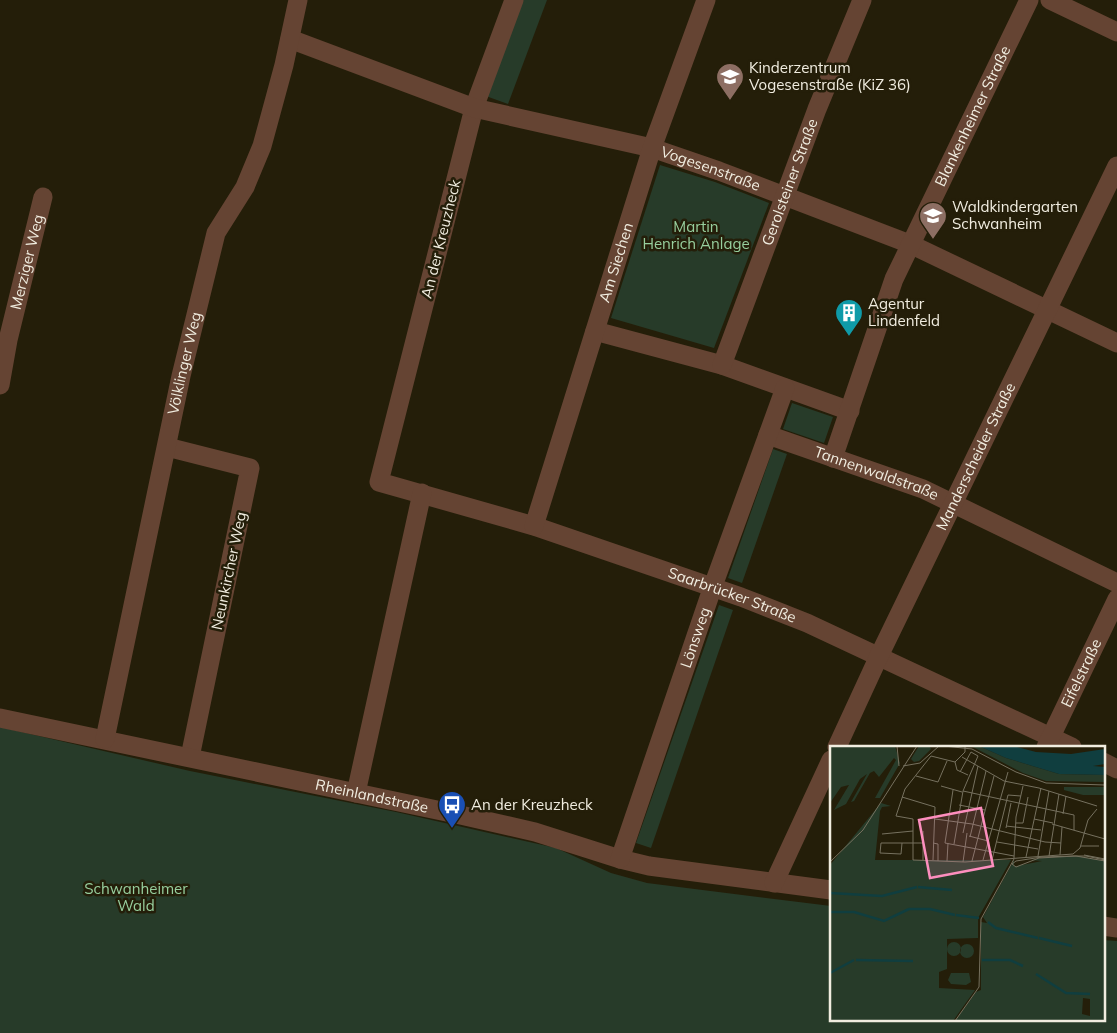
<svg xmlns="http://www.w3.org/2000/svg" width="1117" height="1033" font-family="Mulish,sans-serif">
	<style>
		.green { fill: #273b29 }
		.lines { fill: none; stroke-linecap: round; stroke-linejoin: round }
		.street { stroke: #654433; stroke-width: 19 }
		.labels { text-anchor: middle; stroke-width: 5; stroke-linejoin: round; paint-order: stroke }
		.poi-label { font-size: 15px; fill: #f1ede0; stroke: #241e09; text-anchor: start }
		.street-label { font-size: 15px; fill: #f1ede0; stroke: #241e09 }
		.park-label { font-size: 15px; fill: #97cf9e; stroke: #241e09 }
		.inset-river { fill: none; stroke: #103e3f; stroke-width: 2.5 }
		.inset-road { fill: none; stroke: #76715f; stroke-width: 1 }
		.view { fill: #fd8ebe; fill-opacity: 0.15; stroke: #fd8ebe; stroke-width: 2.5 }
		.inset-edge { fill: none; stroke: #f1ede0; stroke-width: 2.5 }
	</style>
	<rect width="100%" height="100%" fill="#241e09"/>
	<g class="green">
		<path d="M516,0h31l-39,104 -25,-9z"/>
		<path d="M660,165l55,17 54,21 -55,145 -103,-30z"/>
		<path d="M792,403l41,14 -9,26 -41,-14z"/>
		<path d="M773,449l14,5 -45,129 -14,-5z"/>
		<path d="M719,605l14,5 -82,238 -15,-5z"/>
		<path d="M0,727l190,44 206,41 160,36 55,25 36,10 184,23v113h272v-79l14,1v92h-1117z"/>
	</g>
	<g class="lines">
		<g class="street">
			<path id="s1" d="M514,0l-40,108 -95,374 155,44 207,71 66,26 265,124"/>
			<path d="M1050,0l67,32"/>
			<path id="s2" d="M290,39l184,69 178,40 67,23 191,73 207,99"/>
			<path d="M595,331l127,34 128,46"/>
			<path id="s3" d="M722,365l95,-256 45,-109"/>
			<path id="s4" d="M0,385l8,-45 35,-143"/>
			<path id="s5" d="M768,435l155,54 194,94"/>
			<path d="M167,447l83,21 -60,289"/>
			<path id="s6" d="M833,458l61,-179 135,-279"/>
			<path id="s7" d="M534,526l118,-378 54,-148"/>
			<path id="s8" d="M0,718l456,96 79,18 85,27 29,7 182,24"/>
			<path id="s9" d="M105,739l76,-363 35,-143 29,-46 17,-41 22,-81 14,-65"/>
			<path id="s10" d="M837,747l42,-91 238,-490"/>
			<path id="s11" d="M1046,747l71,-148"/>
			<path d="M1103,762l14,7"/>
			<path d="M356,793l66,-300"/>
			<path id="s12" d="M620,859l93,-273 72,-198"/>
			<path d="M774,883l57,-123"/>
			<path d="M1103,926l14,2"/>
		</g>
	</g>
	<defs>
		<symbol id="school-pin" viewBox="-11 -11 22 30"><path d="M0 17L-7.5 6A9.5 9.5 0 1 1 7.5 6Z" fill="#8d6e63" stroke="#241e09"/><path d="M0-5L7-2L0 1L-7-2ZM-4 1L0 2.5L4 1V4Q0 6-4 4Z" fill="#fff"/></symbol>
		<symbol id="building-pin" viewBox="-11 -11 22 30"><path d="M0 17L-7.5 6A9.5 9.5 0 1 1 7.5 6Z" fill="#0f9aa8" stroke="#241e09"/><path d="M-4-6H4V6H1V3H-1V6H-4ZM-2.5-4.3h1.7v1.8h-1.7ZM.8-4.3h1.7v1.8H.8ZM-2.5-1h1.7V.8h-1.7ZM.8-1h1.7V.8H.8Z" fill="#fff"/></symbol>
		<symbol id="bus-pin" viewBox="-11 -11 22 30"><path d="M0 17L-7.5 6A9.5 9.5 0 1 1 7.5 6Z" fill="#1a4fb4" stroke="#241e09"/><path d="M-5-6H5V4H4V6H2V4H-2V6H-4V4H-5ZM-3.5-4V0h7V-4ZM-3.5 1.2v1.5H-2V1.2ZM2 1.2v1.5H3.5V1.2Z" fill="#fff"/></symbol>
	</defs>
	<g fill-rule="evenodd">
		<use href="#school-pin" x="714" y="61" width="32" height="43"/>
		<use href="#school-pin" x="917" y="200" width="32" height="43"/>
		<use href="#building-pin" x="833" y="297" width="32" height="43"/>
		<use href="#bus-pin" x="436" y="789" width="32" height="43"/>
	</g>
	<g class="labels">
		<g class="poi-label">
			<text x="749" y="73">Kinderzentrum<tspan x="749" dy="17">Vogesenstraße (KiZ 36)</tspan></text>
			<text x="952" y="212">Waldkindergarten<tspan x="952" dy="17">Schwanheim</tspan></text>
			<text x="868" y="309">Agentur<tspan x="868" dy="17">Lindenfeld</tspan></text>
			<text x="471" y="810">An der Kreuzheck</text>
		</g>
		<g class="street-label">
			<text dy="5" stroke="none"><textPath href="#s6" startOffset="370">Blankenheimer Straße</textPath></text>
			<text dy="5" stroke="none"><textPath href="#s2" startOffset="441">Vogesenstraße</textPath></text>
			<text dy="5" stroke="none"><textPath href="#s3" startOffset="195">Gerolsteiner Straße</textPath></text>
			<text transform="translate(441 239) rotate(-76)" y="5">An der Kreuzheck</text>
			<text dy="5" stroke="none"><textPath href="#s4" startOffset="126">Merziger Weg</textPath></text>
			<text dy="5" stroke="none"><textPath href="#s7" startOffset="276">Am Siechen</textPath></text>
			<text dy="5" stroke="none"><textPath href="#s9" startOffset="384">Völklinger Weg</textPath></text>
			<text dy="5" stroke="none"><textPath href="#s10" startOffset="322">Manderscheider Straße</textPath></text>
			<text dy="5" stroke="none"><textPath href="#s5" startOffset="115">Tannenwaldstraße</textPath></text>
			<text transform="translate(229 571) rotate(-78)" y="5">Neunkircher Weg</text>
			<text dy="5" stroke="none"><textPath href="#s1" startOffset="872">Saarbrücker Straße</textPath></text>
			<text dy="5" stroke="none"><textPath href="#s12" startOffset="234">Lönsweg</textPath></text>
			<text dy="5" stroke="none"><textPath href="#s11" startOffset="82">Eifelstraße</textPath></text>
			<text dy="5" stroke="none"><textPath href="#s8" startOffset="380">Rheinlandstraße</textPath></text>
		</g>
		<g class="park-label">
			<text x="696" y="232">Martin<tspan x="696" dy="17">Henrich Anlage</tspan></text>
			<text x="136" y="894">Schwanheimer<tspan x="136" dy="17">Wald</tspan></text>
		</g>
	</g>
	<g transform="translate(830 746)">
		<rect width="275" height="275" fill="#241e09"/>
		<path d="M0,0h65l5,17 -20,35h-5l21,-38 -2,-2 -15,19 -5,-6 -4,2 -16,28 -3,1 16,-28 -7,5 -14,25 -12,6 15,-25 -8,2 -11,16zM89,0h10l2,3 -12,12 -5,1 -3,-3zM141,0h8l27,12 53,16 46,1v7l-59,-1 -23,-8zM234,41h41v8h-22l-19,-5zM51,57l10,3 -9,1 -2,4 -5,49h136l-33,58v20l-31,1v30l-8,3v16l36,2 -22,31h-123v-156zM248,110l27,5v160h-150l21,-29 5,-2v-68l6,1 -4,-6 31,-57v6h3l25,-5 -11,-1 11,-2zM253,252l7,1v17l-8,-2zM117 203a7 7 0 1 1 14 0a7 7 0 1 1-14 0ZM130 205a7 7 0 1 1 14 0a7 7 0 1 1-14 0ZM121,227h18l2,9 -5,3 -15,-1 -3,-4z" fill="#273b29" fill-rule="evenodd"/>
		<path d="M149,0h34l23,6 35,2 34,-5v15l-12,2 12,1v8l-46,-1 -53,-16z" fill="#103e3f"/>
		<path class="inset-river" d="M88,141l34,3M0,147l52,3 35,-9M79,163h21l25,6M0,166h24l30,9 25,-12M126,169l23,3M158,176l8,6 42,10M209,192l33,8M26,214l57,1M152,214h28l13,6M0,227l24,-13M206,228l30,19 24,1"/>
		<path class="inset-road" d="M67,0l2,20M114,0l28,3 44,23 30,11 59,2M135,1v5l-10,10 -24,-6 -26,33 -9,27 17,3v41l52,2 108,-8 7,-6 8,-28 9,-11M132,11l42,24 35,7 58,18M125,16l2,8 11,5M73,20l17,-3 19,-17M86,30l22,6 9,-21M111,40l21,6M123,44l-8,53 69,13M133,45l111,24v15M72,51l33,10 -2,53M129,59l26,5M233,68l3,-18M105,73l37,5 73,18 16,1M204,73l19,4M186,77h7l5,-26M222,78l53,15M176,80l35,4M176,82l5,-25M133,87l15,-67M52,88l31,-3M139,90l19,5M140,91l16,-66M167,96l41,7M72,97l-1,11 -21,-1 1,-10h42M103,97l5,1v17M124,98l9,-53 15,-35 -7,-4 -11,20M251,100h18M230,109l2,-28M254,109l21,4M208,110l11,-65M219,110l10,-62M196,111l15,-69M184,112l2,-41 7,-31M93,114v-29M153,114l25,-88M162,114l16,-65 13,1M275,114l-19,-4h-13l-31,1 -26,4 -4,3 4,3 23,-9 37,-2 29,5M117,115l1,-18M142,115l22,-85M0,116l33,-32 54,-84M133,116l4,-29M125,275l24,-34 2,-68 33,-60"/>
		<path class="view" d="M151,62l12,58 -63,12 -11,-58z"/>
		<rect width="275" height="275" class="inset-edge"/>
	</g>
</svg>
